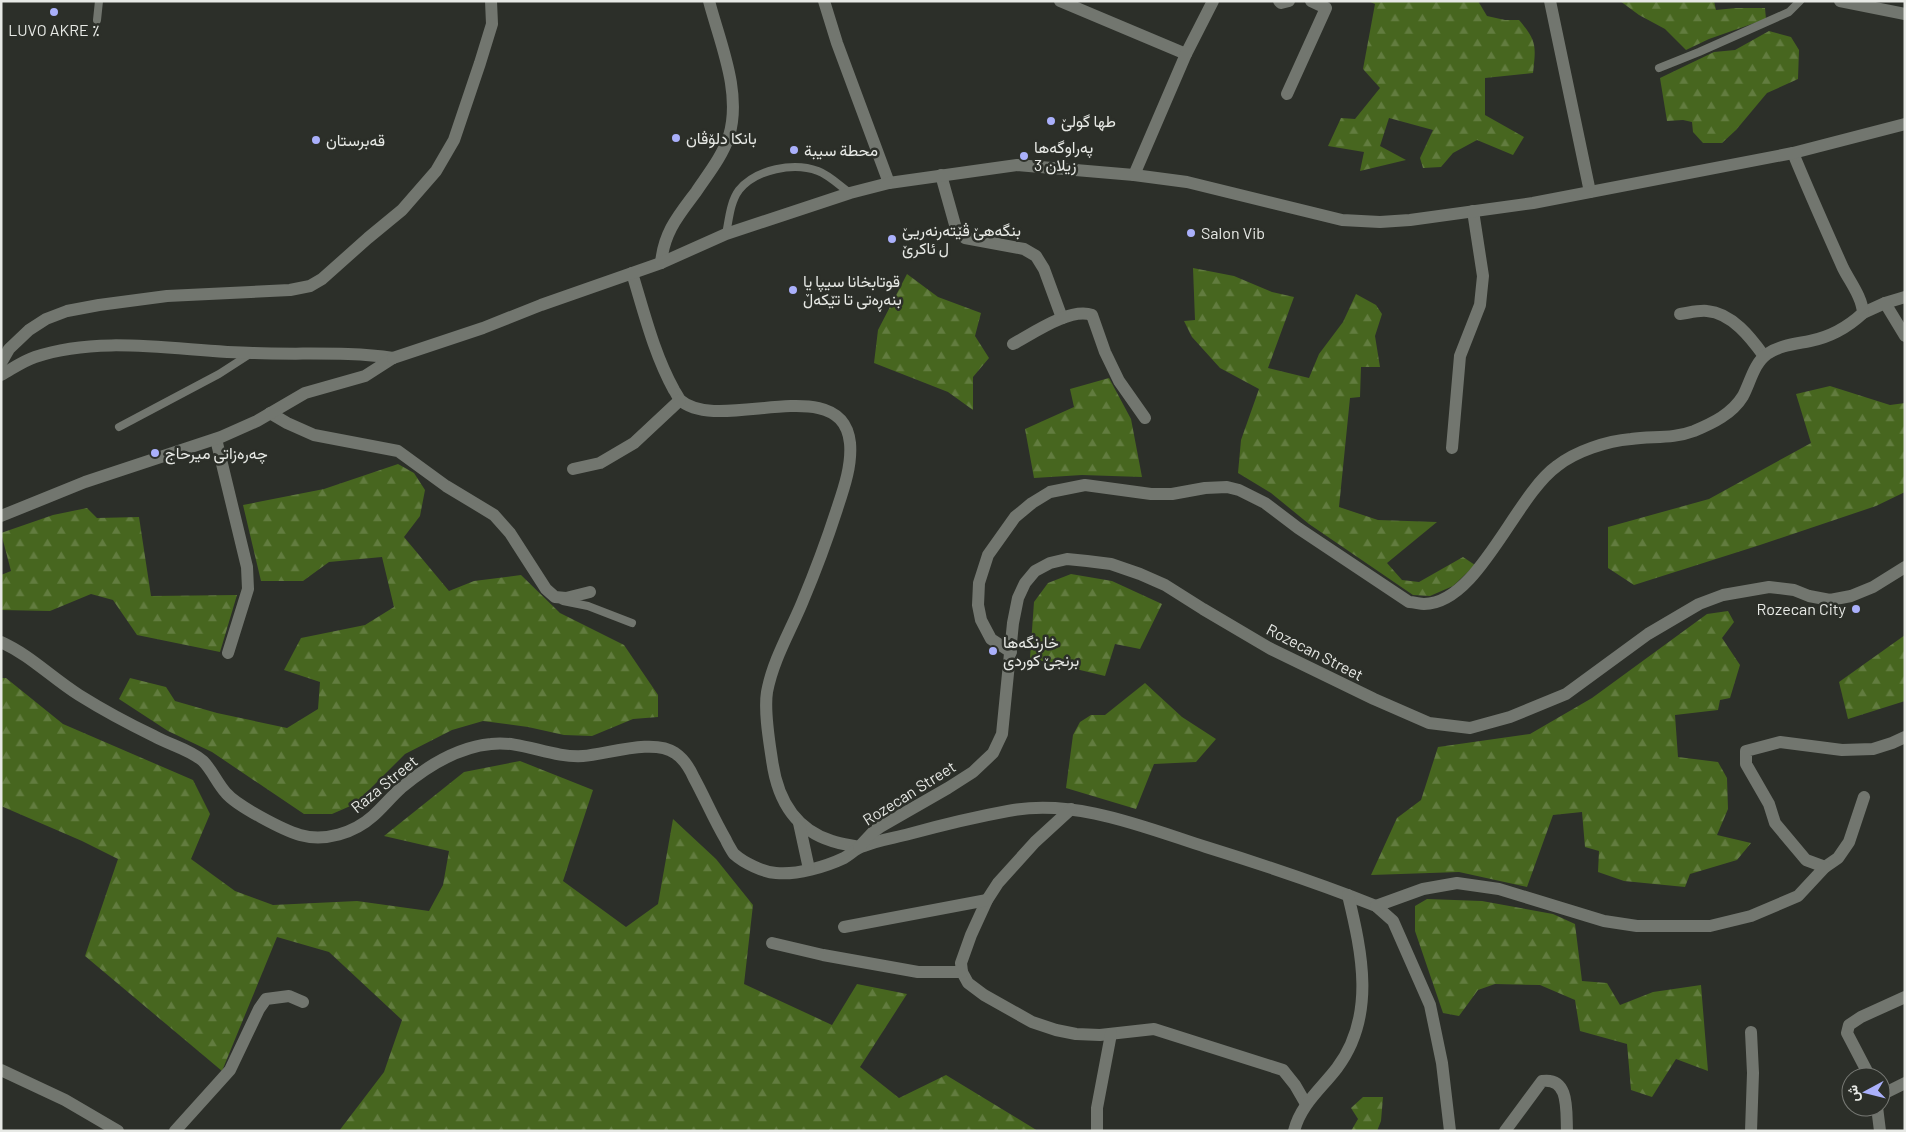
<svg xmlns="http://www.w3.org/2000/svg" width="1906" height="1132" font-family="Barlow,Vazirmatn,sans-serif">
	<style>
		.forest { fill: url(#forest-firs) }
		.lines { fill: none; stroke-linecap: round; stroke-linejoin: round }
		.service { stroke: #72766f; stroke-width: 8 }
		.minor { stroke: #72766f; stroke-width: 12 }
		.tertiary { stroke: #72766f; stroke-width: 12 }
		.poi-dot { fill: #aab0fb; stroke: #2c2f29; stroke-width: 2 }
		.labels { text-anchor: middle; stroke-width: 5; stroke-linejoin: round; paint-order: stroke }
		.poi-label { font-size: 16px; fill: #e7e9e5; stroke: #2c2f29; text-anchor: start }
		.street-label { font-size: 16px; fill: #e7e9e5; stroke: #2c2f29 }
	</style>
	<defs>
		<pattern id="forest-firs" width="22" height="20" patternUnits="userSpaceOnUse" patternTransform="scale(1.25)"><rect width="22" height="20" fill="#47661f"/><path d="M5 1l3.5 6h-7zM16 11l3.5 6h-7z" fill="#627c3f"/></pattern>
	</defs>
	<rect width="100%" height="100%" fill="#2c2f29"/>
	<g class="forest">
		<path d="M1368,1h110l9,15 18,4h14c18,21 17,26 14,53l-48,5v37l39,22 -11,18 -36,-15 -24,13 -12,14 -18,1 -3,-10 13,-28 -44,-12 -9,28 26,14 -46,11 4,-19 -36,-6 13,-28 14,1 25,-31 -17,-19 12,-65z"/>
		<path d="M1620,1h94l2,9 20,-2h29l1,11 -57,20 -23,11 -21,-21 -26,-14z"/>
		<path d="M1769,31l22,6 8,13 -1,29 -31,14 -31,37 -14,13h-19l-10,-11 -1,-10 -9,-2 -16,1 -7,-43 54,-26 21,-2z"/>
		<path d="M1193,268l41,8 38,16 22,5 -26,71 41,10 10,-24 24,-32 13,-28 20,11 6,9 -7,22 5,31h-19l-1,30 -10,1 -11,109 39,13 59,2 -50,41 15,17 17,2 44,-25 12,8 -22,21 -23,10 -17,-1 -104,-71 -38,-31 -33,-20 3,-33 18,-51 -39,-21 -28,-31 -8,-16 11,-1z"/>
		<path d="M907,274l31,23 43,16 -6,23 14,22 -16,19v33l-25,-18 -74,-29 4,-33z"/>
		<path d="M1109,378l22,41 11,58 -60,-2 -48,3 -9,-49 49,-22 -4,-18z"/>
		<path d="M1830,386l60,19 15,-2v89l-29,14 -116,39 -126,40 -26,-17v-41l101,-28 102,-56 -15,-49z"/>
		<path d="M398,464l16,9 11,17 -5,26 -16,21 45,54 25,-10 47,-6 39,38 64,32 34,50v22l-25,2 -41,17 -28,-1 -36,-8 -45,-6 -31,9 -47,24 -50,50 -23,10h-28l-92,-62 -44,-21 -49,-32 11,-21 36,9 9,14 42,12 70,15 31,-19 2,-27 -36,-12 17,-32 64,-13 29,-18 -12,-50 -53,5 -26,19h-42l-18,-76 81,-16z"/>
		<path d="M87,508l10,10 42,-1 12,79 86,-1 -17,57 -83,-17 -24,-35 -22,-6 -41,17 -49,-1v-35l10,-4 -10,-38 52,-18z"/>
		<path d="M1071,574l41,7 50,23 -22,45 -25,-5 -10,32 -75,-18 4,-56 14,-19z"/>
		<path d="M1728,611l6,11 -12,16 18,27 -10,33 -10,2 -2,10 -43,5 3,42 40,5 9,16 1,31 -11,26 34,8 -14,17 -47,14 -5,13 -61,-6 -26,-9 1,-21 -14,-4 -3,-35 -29,3 -26,72 -68,-15 -88,3 26,-57 24,-18 17,-53 92,-13 62,-36 115,-84z"/>
		<path d="M1905,635v66l-57,18 -9,-37z"/>
		<path d="M1,678h5l57,46 130,56 17,34 -19,45 44,32 38,14 84,-4 72,10 14,-26 6,-34 -65,-15 80,-64 56,-11 73,29 -30,91 63,46 32,-23 15,-85 43,40 37,46 -9,79 88,41 25,-41 50,10 -47,73 39,31 47,-23 92,56h-699l45,-59 18,-52 -73,-68 -52,-15 -55,134 -137,-115 33,-97 -36,-18 -81,-35z"/>
		<path d="M1145,683l37,34 34,22 -20,23 -42,2 -18,45 -70,-21 7,-53 7,-13 11,-7h14z"/>
		<path d="M1427,899l55,2 71,13 22,10 7,57 25,2 13,22 33,-13 48,-7 7,86 -32,-12 -24,38 -21,-7 -4,-46 -47,-13 -5,-31 -35,-15 -45,-1 -17,6 -19,26 -16,-3 -28,-82v-25z"/>
		<path d="M1363,1097h20l-2,24 -4,10h-26l7,-12 -7,-11z"/>
	</g>
	<g class="lines">
		<g class="service">
			<path d="M97,20l2,-19"/>
			<path d="M1659,68l40,-16 90,-40 11,-11"/>
			<path d="M726,234c3,-14 4,-32 13,-44 17,-21 55,-28 79,-19 11,4 22,15 32,22"/>
			<path d="M119,427l100,-53 31,-20"/>
			<path d="M563,601l25,5 44,17"/>
		</g>
		<g class="minor">
			<path d="M824,1l13,42 52,140"/>
			<path d="M1060,1l126,53"/>
			<path d="M1279,1l2,2 8,-2"/>
			<path d="M1550,1l40,191"/>
			<path d="M1840,1l65,13"/>
			<path d="M1287,94l39,-86 -15,-7"/>
			<path d="M941,175l16,57 8,6 59,11 12,7 8,13 18,49"/>
			<path d="M1134,175l52,-121 27,-53"/>
			<path d="M661,263c3,-31 17,-47 35,-71 12,-18 26,-35 33,-56 13,-44 -9,-93 -20,-135"/>
			<path d="M632,273c12,39 22,81 42,117 2,3 4,7 6,10 39,35 162,-31 170,43 2,22 -6,45 -13,66 -10,31 -22,63 -35,94 -12,29 -29,57 -35,89 -3,19 2,48 5,68 5,37 21,69 60,81 9,3 18,4 27,6"/>
			<path d="M1885,303l20,-6"/>
			<path d="M1863,313l22,-10 20,33"/>
			<path d="M1680,314c8,-1 19,-4 27,-3 25,2 44,27 57,45"/>
			<path d="M1013,344c19,-10 57,-37 79,-29l13,37 14,29 26,37"/>
			<path d="M1,363l8,-14 20,-19 17,-11 21,-8 32,-6 68,-9 123,-6 20,-4 12,-7 46,-41 34,-28 34,-39 18,-31 26,-77 12,-39 -1,-23"/>
			<path d="M1,375c11,-6 22,-14 34,-18 68,-23 148,-5 218,-4 47,2 94,-2 140,5"/>
			<path d="M270,413l17,10 27,12 84,16 48,35 48,29 16,18 36,56 9,8 11,1 24,-6"/>
			<path d="M216,439l31,128 1,22 -20,64"/>
			<path d="M1452,448l8,-92 20,-51 3,-29 -10,-65"/>
			<path d="M573,469l27,-6 34,-20 46,-43"/>
			<path d="M1,516l84,-34 136,-45 36,-16 48,-28 60,-17 28,-18"/>
			<path d="M1,642c29,13 51,36 78,53 24,15 50,29 75,41 16,9 35,13 49,25 9,9 14,22 23,32 11,13 57,37 74,42 25,7 54,-2 73,-19 10,-9 18,-19 28,-28 25,-21 57,-41 90,-44 30,-4 60,14 92,12 25,-2 71,-18 92,-3 9,6 15,16 19,25 11,20 20,42 32,62 0,1 7,13 8,14 10,9 29,18 42,19 21,2 49,-6 68,-15 7,-4 12,-10 20,-12 14,-6 30,-8 45,-12 33,-9 66,-17 99,-23 67,-13 136,16 198,36 58,18 115,37 170,59l17,15 37,84 12,58 8,68"/>
			<path d="M1011,652l-20,-13 -10,-19 -3,-15 1,-22 9,-28 27,-38 17,-14 18,-11 35,-7 66,9h21l33,-6 22,-1 12,3 26,13 33,25 111,74c5,0 11,2 15,2 54,0 91,-108 133,-138 19,-15 50,-25 74,-27 22,-3 42,0 63,-8 19,-8 38,-17 49,-35 7,-13 11,-33 24,-42 14,-9 28,-10 43,-13 20,-4 38,-14 53,-28 -1,-16 -13,-31 -20,-45 -17,-38 -34,-76 -50,-115"/>
			<path d="M1071,809l-36,33 -37,41 -11,17 -16,35 -10,28 1,9 6,11 16,12 48,27 24,8 20,4 24,1 54,-6 129,41 12,15 11,19"/>
			<path d="M799,823l10,46"/>
			<path d="M859,847l14,-15 7,-5 68,-39 25,-16 20,-19 9,-19 11,-111 5,-25 7,-15 10,-12 15,-8 17,-4 20,2 24,3 29,10 25,11 38,24 68,40 103,50 55,24 41,5 40,-11 56,-23 82,-60 51,-30 24,-9 46,-8 25,3 15,6 21,4 21,-4 22,-9 32,-20"/>
			<path d="M1825,867l13,-9 11,-16 15,-45"/>
			<path d="M1376,906l47,-17 34,-6 42,6 105,32 33,5h73l41,-10 47,-20 27,-29 -19,-7 -31,-37 -6,-19 -23,-40v-13l34,-9 62,8 31,-1 19,-6 13,-6"/>
			<path d="M844,927l143,-27"/>
			<path d="M772,943l51,12 95,17h44"/>
			<path d="M1870,1077l-23,-44 2,-8 12,-8 44,-20"/>
			<path d="M1881,1095l24,-12"/>
			<path d="M1877,1107l3,24"/>
			<path d="M175,1131l55,-61 29,-61 7,-10 23,-3 14,6"/>
			<path d="M1097,1131v-23l14,-74"/>
			<path d="M1294,1131c7,-27 27,-42 43,-63 39,-52 25,-115 11,-173"/>
			<path d="M1505,1131l37,-50c28,-4 24,30 25,50"/>
			<path d="M1751,1131l2,-58 -2,-41"/>
		</g>
		<g class="tertiary">
			<path d="M393,358l90,-30 58,-23 120,-42 65,-29 124,-41 39,-10 128,-18 117,10 53,7 155,38 38,2 30,-2 123,-17 260,-50 112,-29"/>
			<path d="M1,1070l64,30 53,31"/>
		</g>
	</g>
	<g class="poi-dot">
		<circle cx="54" cy="12" r="5"/>
		<circle cx="1051" cy="121" r="5"/>
		<circle cx="676" cy="138" r="5"/>
		<circle cx="316" cy="140" r="5"/>
		<circle cx="794" cy="150" r="5"/>
		<circle cx="1024" cy="156" r="5"/>
		<circle cx="1191" cy="233" r="5"/>
		<circle cx="892" cy="239" r="5"/>
		<circle cx="793" cy="290" r="5"/>
		<circle cx="155" cy="453" r="5"/>
		<circle cx="1856" cy="609" r="5"/>
		<circle cx="993" cy="651" r="5"/>
	</g>
	<g class="labels">
		<g class="poi-label">
			<text x="54" y="36" text-anchor="middle">LUVO AKRE ٪</text>
			<text x="1061" y="127">طها گولێ</text>
			<text x="686" y="144">بانکا دلۆڤان</text>
			<text x="326" y="146">قەبرستان</text>
			<text x="1034" y="153">پەراوگەها<tspan x="1034" dy="18">زیلان 3</tspan></text>
			<text x="804" y="156">محطة سيبة</text>
			<text x="902" y="236">بنگەهێ ڤێتەرنەریێ<tspan x="902" dy="18">ل ئاکرێ</tspan></text>
			<text x="1201" y="239">Salon Vib</text>
			<text x="803" y="287">قوتابخانا سیپا یا<tspan x="803" dy="18">بنەڕەتی تا تێکەڵ</tspan></text>
			<text x="165" y="459">چەرەزاتی میرحاج</text>
			<text x="1846" y="615" text-anchor="end">Rozecan City</text>
			<text x="1003" y="648">خارنگەها<tspan x="1003" dy="18">برنجێ کوردی</tspan></text>
		</g>
		<g class="street-label">
			<text transform="translate(1315 652) rotate(27)" y="6">Rozecan Street</text>
			<text transform="translate(384 784) rotate(-39)" y="6">Raza Street</text>
			<text transform="translate(909 793) rotate(-32)" y="6">Rozecan Street</text>
		</g>
	</g>
	<rect width="1906" height="1132" fill="none" stroke="#e7e9e5" stroke-width="5"/>
	<g transform="translate(1866 1092) rotate(263)"><circle r="24" fill="#2c2f29" stroke="#777974"/>
	<path d="M0-4L9 19L0 12L-9 19Z" fill="#aab0fb"/>
	<text y="-8" font-size="14" font-weight="bold" text-anchor="middle" fill="#e7e9e5">ش</text>
	</g>
</svg>
